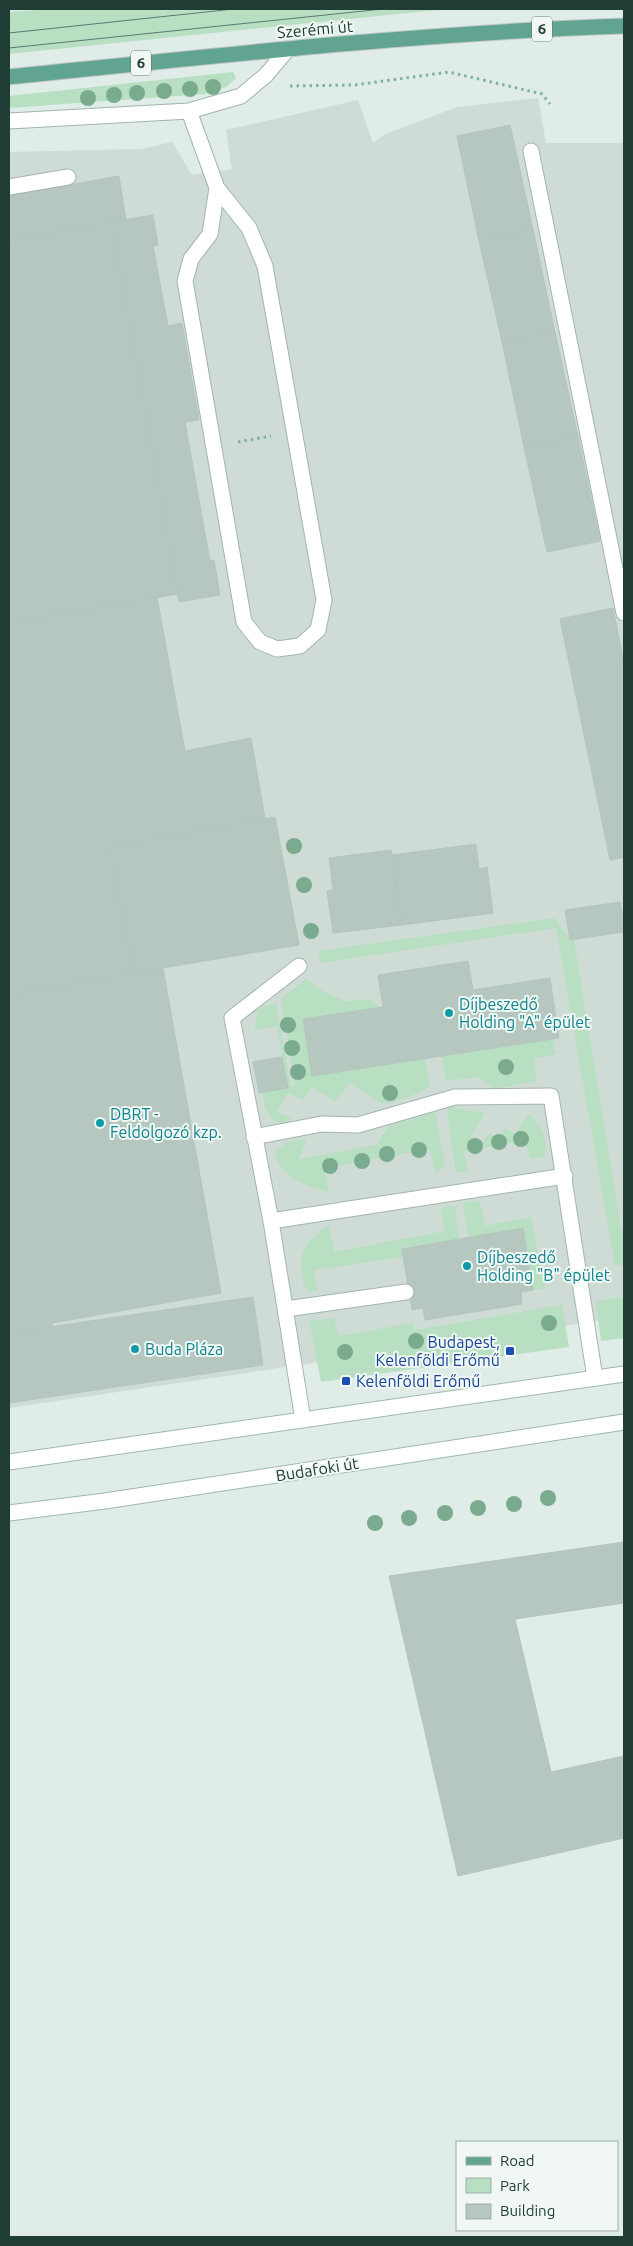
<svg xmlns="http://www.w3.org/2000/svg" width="633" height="2246" font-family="Ubuntu,sans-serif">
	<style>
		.built { fill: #cedcd5 }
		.green { fill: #b8dfc1 }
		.building { fill: #b5c7bf; stroke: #b2c6bd }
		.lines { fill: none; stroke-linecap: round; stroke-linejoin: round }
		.lane-casing { stroke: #a3b4ae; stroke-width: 17 }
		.secondary-casing { stroke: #9eb8af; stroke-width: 17 }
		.primary-casing { stroke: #c1c9c6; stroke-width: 17 }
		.path { stroke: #7fb1a1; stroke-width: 3; stroke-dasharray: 2.5 4; stroke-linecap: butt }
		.lane { stroke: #fff; stroke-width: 15 }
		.secondary { stroke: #fff; stroke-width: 15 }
		.primary { stroke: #62a492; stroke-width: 15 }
		.tram { stroke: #5a7970; stroke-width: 1 }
		.tree { fill: #7bab8e }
		.culture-dot { fill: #0f9aa8; stroke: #f1f8f4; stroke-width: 2 }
		.transit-dot { fill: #1a4fb4; stroke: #f1f8f4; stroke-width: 2 }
		.labels { text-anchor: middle; stroke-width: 4; stroke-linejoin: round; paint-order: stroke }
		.shield { fill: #f1f8f4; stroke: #5f756e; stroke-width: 1 }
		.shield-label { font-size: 15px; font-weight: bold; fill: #203d35 }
		.street-label { font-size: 16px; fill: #203d35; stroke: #f1f8f4 }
		.culture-label { font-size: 16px; fill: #0d838f; stroke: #f1f8f4; text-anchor: start }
		.transit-label { font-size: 16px; fill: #164399; stroke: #f1f8f4; text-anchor: end }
	</style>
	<rect width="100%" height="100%" fill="#e0ece7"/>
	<path class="built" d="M538,98l8,45h78v1174l-615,91v-1256l132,-3 31,-7 20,33 40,-6 -6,-39 132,-30 15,43 12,-9 72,-27z"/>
	<g class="green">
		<path d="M51,9h396l-438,45v-42z"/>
		<path d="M233,72l3,6 -10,9 -21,7 -196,14v-12z"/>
		<path d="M554,918l16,21h4l47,291h3v34l-9,2 -59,-338 -236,35 -2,-12z"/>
		<path d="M306,979l19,13 20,9 26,-2 8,8 -76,13 9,56 113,-18 5,29 -26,12 -22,5 -32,-21 -15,18 -23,-14 -9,13 -15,-7 -11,19 14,6 -6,7c-17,-3 -20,-17 -23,-32l26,-5 -11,-62 -22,4 2,-20 19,-8 15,84h4l-14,-87z"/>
		<path d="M553,1039l3,15 -22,5 3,22 -43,8 -16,-12 -32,4 -4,-25z"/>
		<path d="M449,1107l36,6 -15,24 11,7 8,-11 8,5 8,-10 10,6 14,-20c14,12 19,25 15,43l-14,2 -5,-19 -61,11 4,20 -12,2 -9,-62z"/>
		<path d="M435,1112l10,52 -9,10 -6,-25 -106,19 5,24c-22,-5 -51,-16 -54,-41l12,-9 20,-3 -8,20 77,-14 13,-19z"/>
		<path d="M471,1201l9,1 5,24 46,-9 14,71 -12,2 -10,-62 -54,9 -6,-33z"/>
		<path d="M446,1205l9,1 4,33 -57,9 1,9 -89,13 3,20 -7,2 -6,-5c-6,-34 -4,-41 25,-62l5,27 111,-21 -4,-19z"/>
		<path d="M624,1296v42l-23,3 -5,-39z"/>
		<path d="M562,1305l7,42 -248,35 -12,-61 25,-3 4,18 75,-13 1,7z"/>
	</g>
	<g class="building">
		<path d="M510,125l23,104 -54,12 -22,-105z"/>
		<path d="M119,176l7,44 -117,21v-45z"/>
		<path d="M153,215l5,30 -5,1 15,80 14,-3 17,97 -14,2 25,139 4,-1 6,35 -41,7 -68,-380z"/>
		<path d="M111,222l67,372 -169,29v-382z"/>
		<path d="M533,229l22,103 -53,10 -23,-101z"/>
		<path d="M555,332l23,104 -54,11 -22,-105z"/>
		<path d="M578,436l22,105 -53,11 -23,-105z"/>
		<path d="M157,597l28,154 66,-13 14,81 -155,28 23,126 -124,22v-372z"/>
		<path d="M613,608l11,56v193l-14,3 -50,-241z"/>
		<path d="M275,817l24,128 -166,28 -23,-126z"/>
		<path d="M476,844l3,25 8,-2 6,46 -91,12 -10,-70z"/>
		<path d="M391,850l11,75 -69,8 -6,-42 6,-1 -4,-32z"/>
		<path d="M620,902l4,20 -1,10 -53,8 -5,-30z"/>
		<path d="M468,961l5,29 77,-12 9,60 -247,38 -9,-57 80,-12 -5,-32z"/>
		<path d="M163,968l58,325 -169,30 1,4 -44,6v-338z"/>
		<path d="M282,1057l6,31 -29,5 -6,-31z"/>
		<path d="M523,1228l10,62 -12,2 1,12 -97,16 -2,-12 -11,2 -10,-61z"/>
		<path d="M253,1297l10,68 -254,38v-70z"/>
		<path d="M624,1542v61l-109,16 36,153 73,-16v82l-166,38 -69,-300z"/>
	</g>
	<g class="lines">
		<defs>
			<g id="lane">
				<path d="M189,111l28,77 32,40 16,38 59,334 -6,30 -18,16 -23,3 -17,-7 -16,-20 -59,-341 6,-22 19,-25 7,-46"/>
				<path d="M9,121l180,-10 52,-15 25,-21 22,-26"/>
				<path d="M531,151l93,462"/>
				<path d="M9,187l59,-10"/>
				<path d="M299,966l-67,52 39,203 32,199"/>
				<path d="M254,1137l68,-13 36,1 97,-28 96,-1 44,282"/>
				<path d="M271,1221l294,-45"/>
				<path d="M286,1309l120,-17"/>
			</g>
			<g id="secondary">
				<path d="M9,1462l615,-88"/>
				<path d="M9,1513l96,-12 519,-79"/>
			</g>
			<path id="primary" d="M9,77c204,-21 410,-44 615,-51"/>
		</defs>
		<use href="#lane" class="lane-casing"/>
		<use href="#secondary" class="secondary-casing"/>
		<use href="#primary" class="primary-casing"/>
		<g class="path">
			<path d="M290,86l65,-1 94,-13 93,22 8,10"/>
			<path d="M238,442l33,-6"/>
		</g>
		<use href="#lane" class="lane"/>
		<use href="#secondary" class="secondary"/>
		<use href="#primary" class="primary"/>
		<g class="tram">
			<path d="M9,33l225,-24"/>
			<path d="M9,48l374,-39"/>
		</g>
	</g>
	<g class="tree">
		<circle cx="213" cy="87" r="8"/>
		<circle cx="190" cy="89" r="8"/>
		<circle cx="164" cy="91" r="8"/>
		<circle cx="137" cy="93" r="8"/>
		<circle cx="114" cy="95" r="8"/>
		<circle cx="88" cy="98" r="8"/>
		<circle cx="294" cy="846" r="8"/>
		<circle cx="304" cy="885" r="8"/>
		<circle cx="311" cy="931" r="8"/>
		<circle cx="288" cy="1025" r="8"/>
		<circle cx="292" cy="1048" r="8"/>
		<circle cx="506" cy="1067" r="8"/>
		<circle cx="298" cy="1072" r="8"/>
		<circle cx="390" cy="1093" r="8"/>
		<circle cx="521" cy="1139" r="8"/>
		<circle cx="499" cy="1142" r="8"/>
		<circle cx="475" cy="1146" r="8"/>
		<circle cx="419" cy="1150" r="8"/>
		<circle cx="387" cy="1154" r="8"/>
		<circle cx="362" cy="1161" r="8"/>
		<circle cx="330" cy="1166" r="8"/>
		<circle cx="549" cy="1323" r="8"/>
		<circle cx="416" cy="1341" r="8"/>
		<circle cx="345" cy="1352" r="8"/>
		<circle cx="548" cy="1498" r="8"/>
		<circle cx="514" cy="1504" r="8"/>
		<circle cx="478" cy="1508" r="8"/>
		<circle cx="445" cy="1513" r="8"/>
		<circle cx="409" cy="1518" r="8"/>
		<circle cx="375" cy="1523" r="8"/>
	</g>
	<g class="culture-dot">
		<circle cx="449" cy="1013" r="5"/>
		<circle cx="100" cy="1123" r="5"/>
		<circle cx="467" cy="1266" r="5"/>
		<circle cx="135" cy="1349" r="5"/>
	</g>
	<g class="transit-dot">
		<rect x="505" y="1346" width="10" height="10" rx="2.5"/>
		<rect x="341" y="1376" width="10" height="10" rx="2.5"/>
	</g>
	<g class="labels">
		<g class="shield">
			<rect x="532" y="16.5" width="20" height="25" rx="4"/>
			<rect x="131" y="50.5" width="20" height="25" rx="4"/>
		</g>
		<g class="shield-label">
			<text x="542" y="34">6</text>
			<text x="141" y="68">6</text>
		</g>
		<g class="street-label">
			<text transform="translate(315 29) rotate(-5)" y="6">Szerémi út</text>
			<text transform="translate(317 1469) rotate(-9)" y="6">Budafoki út</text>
		</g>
		<g class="culture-label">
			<text x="459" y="1010">Díjbeszedő<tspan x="459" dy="18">Holding "A" épület</tspan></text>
			<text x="110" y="1120">DBRT -<tspan x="110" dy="18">Feldolgozó kzp.</tspan></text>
			<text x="477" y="1263">Díjbeszedő<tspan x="477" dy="18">Holding "B" épület</tspan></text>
			<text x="145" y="1355">Buda Pláza</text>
		</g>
		<g class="transit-label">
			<text x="500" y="1348">Budapest,<tspan x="500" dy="18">Kelenföldi Erőmű</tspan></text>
			<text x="356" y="1387" text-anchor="start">Kelenföldi Erőmű</text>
		</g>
	</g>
	<rect width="633" height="2246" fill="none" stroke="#203d35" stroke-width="20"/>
	<rect x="456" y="2141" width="162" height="90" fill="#f1f8f4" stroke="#9dada8"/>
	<rect x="466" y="2157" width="25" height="8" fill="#62a492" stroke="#9dada8"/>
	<text x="500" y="2166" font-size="15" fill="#203d35">Road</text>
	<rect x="466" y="2178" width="25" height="15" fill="#b8dfc1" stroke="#9dada8"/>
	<text x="500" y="2191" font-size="15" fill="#203d35">Park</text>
	<rect x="466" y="2204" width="25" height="15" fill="#b5c7bf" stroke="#9dada8"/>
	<text x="500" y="2216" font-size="15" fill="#203d35">Building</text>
</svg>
